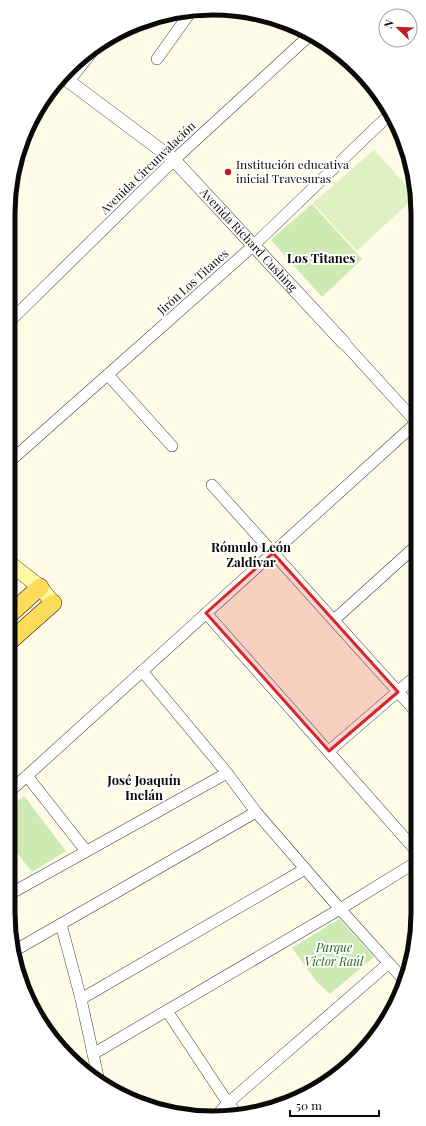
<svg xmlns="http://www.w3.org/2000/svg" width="426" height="1126" font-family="'Playfair Display',serif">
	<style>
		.green { fill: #cceab1 }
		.pitch { fill: #dff0c3 }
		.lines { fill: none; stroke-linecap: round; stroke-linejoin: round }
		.minor-casing { stroke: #3d3d3d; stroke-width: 12 }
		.tertiary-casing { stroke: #3d3d3d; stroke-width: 14 }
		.secondary-casing { stroke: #2c2c2c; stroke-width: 16 }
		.primary-casing { stroke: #1b1b1b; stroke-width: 18 }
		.minor { stroke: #fff; stroke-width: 11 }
		.tertiary { stroke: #fff; stroke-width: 13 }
		.secondary { stroke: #fff8a2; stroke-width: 15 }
		.primary { stroke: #fedc59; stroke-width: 17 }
		.marked { fill: #d62828; fill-opacity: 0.2; stroke: #d62828; stroke-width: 3; stroke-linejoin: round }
		.poi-dot { fill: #bd1f20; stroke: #fff; stroke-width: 1.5 }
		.labels { text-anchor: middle; stroke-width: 4; stroke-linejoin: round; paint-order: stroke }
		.poi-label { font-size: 12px; fill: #0a0a0a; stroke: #fff; text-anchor: start }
		.street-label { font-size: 12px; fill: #0a0a0a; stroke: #fff }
		.park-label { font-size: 12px; font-style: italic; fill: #26621a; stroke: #fff }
		.neighbourhood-label { font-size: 13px; font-weight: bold; fill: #0a0a0a; stroke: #fff }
		.rim { fill: none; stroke: #0a0a0a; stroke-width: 5 }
	</style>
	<rect width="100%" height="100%" fill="#fffbe7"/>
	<g class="green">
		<path d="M312,204l50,55 -40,38 -51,-57z"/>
		<path d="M24,796l42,55 -34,21 -24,-31v-32z"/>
		<path d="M339,919l35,38 -44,37 -13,-12 -25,-34z"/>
	</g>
	<path class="pitch" d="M374,150l42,46 -59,55 -44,-48z"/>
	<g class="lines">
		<defs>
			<g id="minor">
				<path d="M157,59l35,-49"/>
				<path d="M69,81l23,-29"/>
				<path d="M8,323l166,-163 136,-125"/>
				<path d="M344,343l73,80"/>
				<path d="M108,375l64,71"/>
				<path d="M8,463l246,-218 136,-131"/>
				<path d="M212,485l206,229"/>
				<path d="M206,613l212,240"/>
				<path d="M334,620l83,-75"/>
				<path d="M142,671l85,102 29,39 84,97 64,71"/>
				<path d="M329,751l88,-76"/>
				<path d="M27,776l59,75"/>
				<path d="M8,793l409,-371"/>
				<path d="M8,895l219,-122"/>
				<path d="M61,924l20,75 18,82"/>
				<path d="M14,951l242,-139"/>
				<path d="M81,999l224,-130"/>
				<path d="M167,1011l61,92 10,12"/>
				<path d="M93,1054l247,-145 78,-48"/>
				<path d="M217,1115l11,-12 161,-140"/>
			</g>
			<g id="tertiary">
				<path id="s1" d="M63,77l111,83 170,183"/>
			</g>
			<path id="secondary" d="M8,562l32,25 13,16"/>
			<g id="primary">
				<path d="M8,616l32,-29"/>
				<path d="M8,643l45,-40"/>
			</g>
		</defs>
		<use href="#minor" class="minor-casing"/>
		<use href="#tertiary" class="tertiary-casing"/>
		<use href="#secondary" class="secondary-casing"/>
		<use href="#primary" class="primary-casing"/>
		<use href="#minor" class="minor"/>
		<use href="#tertiary" class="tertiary"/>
		<use href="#secondary" class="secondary"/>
		<use href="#primary" class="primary"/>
	</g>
	<path class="marked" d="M273,553l125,139 -69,59 -123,-138z"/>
	<circle class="poi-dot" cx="228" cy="172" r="4"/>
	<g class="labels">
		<g class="poi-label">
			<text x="236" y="169">Institución educativa<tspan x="236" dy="14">inicial Travesuras</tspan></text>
		</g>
		<g class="street-label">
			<text transform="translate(148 168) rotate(-44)" y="4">Avenida Circunvalación</text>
			<text dy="4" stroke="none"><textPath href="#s1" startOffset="248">Avenida Richard Cushing</textPath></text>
			<text transform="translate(193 282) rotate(-42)" y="4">Jirón Los Titanes</text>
		</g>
		<g class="park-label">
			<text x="334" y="952">Parque<tspan x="334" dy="14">Victor Raúl</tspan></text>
		</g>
		<g class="neighbourhood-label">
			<text x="321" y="263">Los Titanes</text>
			<text x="251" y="552">Rómulo León<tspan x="251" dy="15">Zaldívar</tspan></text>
			<text x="144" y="785">José Joaquín<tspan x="144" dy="15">Inclán</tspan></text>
		</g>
	</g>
	<path d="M0 0H426V1126H0ZM213 15H213A198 198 0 0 1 411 213V913A198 198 0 0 1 213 1111H213A198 198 0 0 1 15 913V213A198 198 0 0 1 213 15Z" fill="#fff" fill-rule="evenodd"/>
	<path class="rim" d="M213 15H213A198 198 0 0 1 411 213V913A198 198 0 0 1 213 1111H213A198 198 0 0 1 15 913V213A198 198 0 0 1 213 15Z"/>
	<g transform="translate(398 28) rotate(293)"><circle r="19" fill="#ffffff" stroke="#9d9d9d"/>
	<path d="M0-3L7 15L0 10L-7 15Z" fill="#bd1f20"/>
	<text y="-6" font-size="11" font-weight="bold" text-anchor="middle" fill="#0a0a0a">N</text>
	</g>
	<path d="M290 1110v6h89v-6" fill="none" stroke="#0a0a0a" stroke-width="2"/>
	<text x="296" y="1110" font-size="12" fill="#0a0a0a" stroke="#ffffff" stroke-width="3" paint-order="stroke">50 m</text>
</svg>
